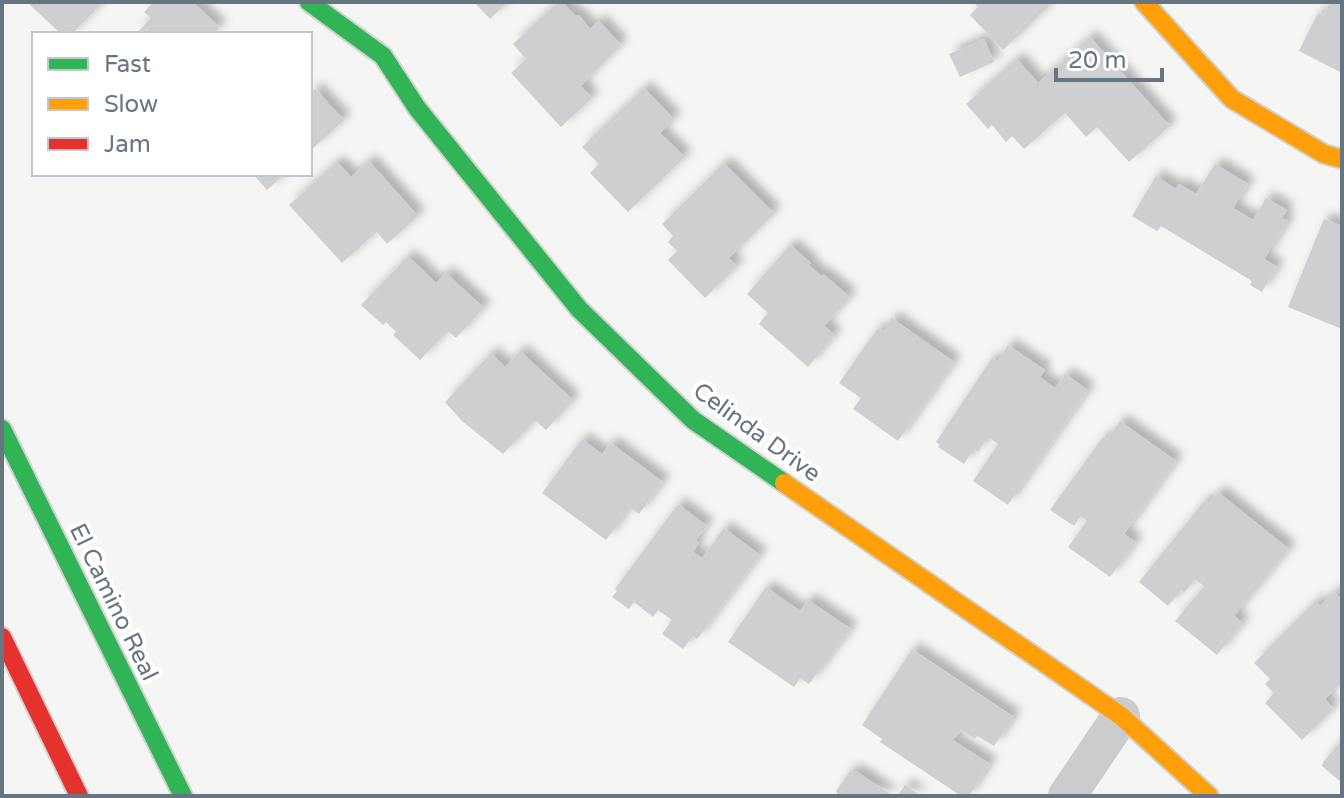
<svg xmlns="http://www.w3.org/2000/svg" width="1344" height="798" font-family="'Varela Round',sans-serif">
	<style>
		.building { fill: #cecfd0; filter: url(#shadow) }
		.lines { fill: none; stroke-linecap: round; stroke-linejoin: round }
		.fast-casing { stroke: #d1d1d2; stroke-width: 22 }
		.slow-casing { stroke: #d1d1d2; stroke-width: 22 }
		.jam-casing { stroke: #d1d1d2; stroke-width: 22 }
		.street { stroke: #cacccd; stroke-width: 38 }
		.fast { stroke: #30b455; stroke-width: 18 }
		.slow { stroke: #ff9f0a; stroke-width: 18 }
		.jam { stroke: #e5322d; stroke-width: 18 }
		.labels { text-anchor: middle; stroke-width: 8; stroke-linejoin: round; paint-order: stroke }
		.street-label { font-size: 24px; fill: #677482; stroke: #fff }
	</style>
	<defs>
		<filter id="shadow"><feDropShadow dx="7" dy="-7" stdDeviation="4" flood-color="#0004"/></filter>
	</defs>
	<rect width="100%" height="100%" fill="#f5f5f4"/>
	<g class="building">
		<path d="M27,2h76l-31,32h-11z"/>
		<path d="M154,2h39l27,26 -7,6h-77l15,-16 -7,-6z"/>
		<path d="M474,2h33l-17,17z"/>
		<path d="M558,2h4l13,13 5,1 10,13 9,-8 22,24 -40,41 11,12 -31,29 -50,-54 15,-14 -13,-15z"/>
		<path d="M974,2h79l-50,48 -33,-35 8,-8z"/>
		<path d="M1330,2h12v71l-43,-22 19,-38 6,2z"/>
		<path d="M1090,37l80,89 -41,36 -32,-35 -11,10 -21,-24 -41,36 -12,-13 -6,6 -14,-17 -4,4 -22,-25 51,-45 21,24z"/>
		<path d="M984,39l10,23 -34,15 -11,-23z"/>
		<path d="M644,88l30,31 -14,14 25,24 -57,55 -38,-39 9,-9 -17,-17z"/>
		<path d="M315,89l29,31 -34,31v-58z"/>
		<path d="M369,161l49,55 -31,28 -10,-12 -35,31 -53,-58 48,-43 14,15z"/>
		<path d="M724,163l50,50 -45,45 8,8 -32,32 -37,-38 9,-9 -9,-9 5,-6 -11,-12z"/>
		<path d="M1215,164l33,20 -15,24 20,12 13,-22 21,12 -5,8 6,3 -24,38 13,8 -15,25 -12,-7 2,-4 -91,-55 -4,5 -25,-15 24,-40 20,13 3,-5 17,10z"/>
		<path d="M253,174h32l-18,16z"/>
		<path d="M1324,219l18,7v103l-54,-22z"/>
		<path d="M790,245l21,18 -2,2 12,11 2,-2 27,23 -26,29 11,9 -27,32 -49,-43 9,-11 -21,-19z"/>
		<path d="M408,256l28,27 10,-10 38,35 -28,30 -8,-7 -28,29 -27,-25 3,-3 -10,-10 -3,3 -22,-20z"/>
		<path d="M892,318l62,44 -56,79 -45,-32 8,-11 -22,-15 39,-55 5,4z"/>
		<path d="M1008,345l37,25 -5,7 15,11 10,-14 23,16 -80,115 -35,-24 25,-37 -10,-7 -10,15 -4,-3 -10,15 -26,-17 2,-2 -4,-3 56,-84 5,4z"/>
		<path d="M520,351l53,49 -27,30 -11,-10 -32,34 -41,-33 -17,-19 46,-49 14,14z"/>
		<path d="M1120,421l56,40 -52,73 12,8 -26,35 -42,-30 19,-26 -6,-5 -7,10 -24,-16 53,-73 4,3z"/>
		<path d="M582,439l20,15 9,-11 52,39 -24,32 -9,-6 -24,32 -64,-47z"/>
		<path d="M1218,492l71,57 -55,67 9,7 -26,32 -42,-34 29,-35 -9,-7 -11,14 -3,-3 -13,16 -29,-24 66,-82 4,3z"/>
		<path d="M678,504l29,22 -11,14 3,3 -6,9 9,6 22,-30 36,27 -63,84 -4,-3 -10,13 -21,-15 10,-14 -14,-10 -5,7 -19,-15 -5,7 -17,-12 5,-6 -2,-2z"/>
		<path d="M766,587l34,24 8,-11 43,29 -42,55 -9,-6 -6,9 -66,-45z"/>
		<path d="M1334,592l8,8v82l-17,17 8,10 -31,31 -37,-37 9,-10 -9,-9 5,-5 -16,-16 62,-62 4,5z"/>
		<path d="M912,649l102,68 -20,29 -17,-10 -2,3 -14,-9 -8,10 37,24 -21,32h-8l-81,-54 2,-3 -20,-14z"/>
		<path d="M1342,740v43l-20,-17 1,-4z"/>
		<path d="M850,771l4,3 2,-3 37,25h-54l-3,-5z"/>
		<path d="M905,785l16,11h-24z"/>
	</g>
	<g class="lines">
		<defs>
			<g id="fast">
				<path d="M309,2l74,54 34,52 162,201 114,111 91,63"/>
				<path d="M2,429l181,367"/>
			</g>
			<g id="slow">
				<path d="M1144,2l88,97 92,55 18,5"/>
				<path d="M784,483l337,233 88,80"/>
			</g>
			<path id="jam" d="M2,637l77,159"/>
		</defs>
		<use href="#fast" class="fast-casing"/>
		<use href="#slow" class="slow-casing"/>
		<use href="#jam" class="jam-casing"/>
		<path class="street" d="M1067,796l54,-80"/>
		<use href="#fast" class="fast"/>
		<use href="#slow" class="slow"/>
		<use href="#jam" class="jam"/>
	</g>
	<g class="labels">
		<g class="street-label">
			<text transform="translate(757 432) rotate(36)" y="8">Celinda Drive</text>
			<text transform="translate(114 602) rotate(64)" y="8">El Camino Real</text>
		</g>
	</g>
	<rect width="1344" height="798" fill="none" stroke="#677482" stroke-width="8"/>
	<rect x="32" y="32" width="280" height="144" fill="#ffffff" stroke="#c2c7cd" stroke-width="2"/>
	<rect x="48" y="58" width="40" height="12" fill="#30b455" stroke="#c2c7cd" stroke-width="2"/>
	<text x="104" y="72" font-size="24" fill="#677482">Fast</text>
	<rect x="48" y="98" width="40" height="12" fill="#ff9f0a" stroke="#c2c7cd" stroke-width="2"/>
	<text x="104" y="112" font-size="24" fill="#677482">Slow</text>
	<rect x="48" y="138" width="40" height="12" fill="#e5322d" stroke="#c2c7cd" stroke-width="2"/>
	<text x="104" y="152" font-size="24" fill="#677482">Jam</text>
	<path d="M1056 68v12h106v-12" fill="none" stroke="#677482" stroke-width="4"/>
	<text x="1068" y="68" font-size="24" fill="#677482" stroke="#ffffff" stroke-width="6" paint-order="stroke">20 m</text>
</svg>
